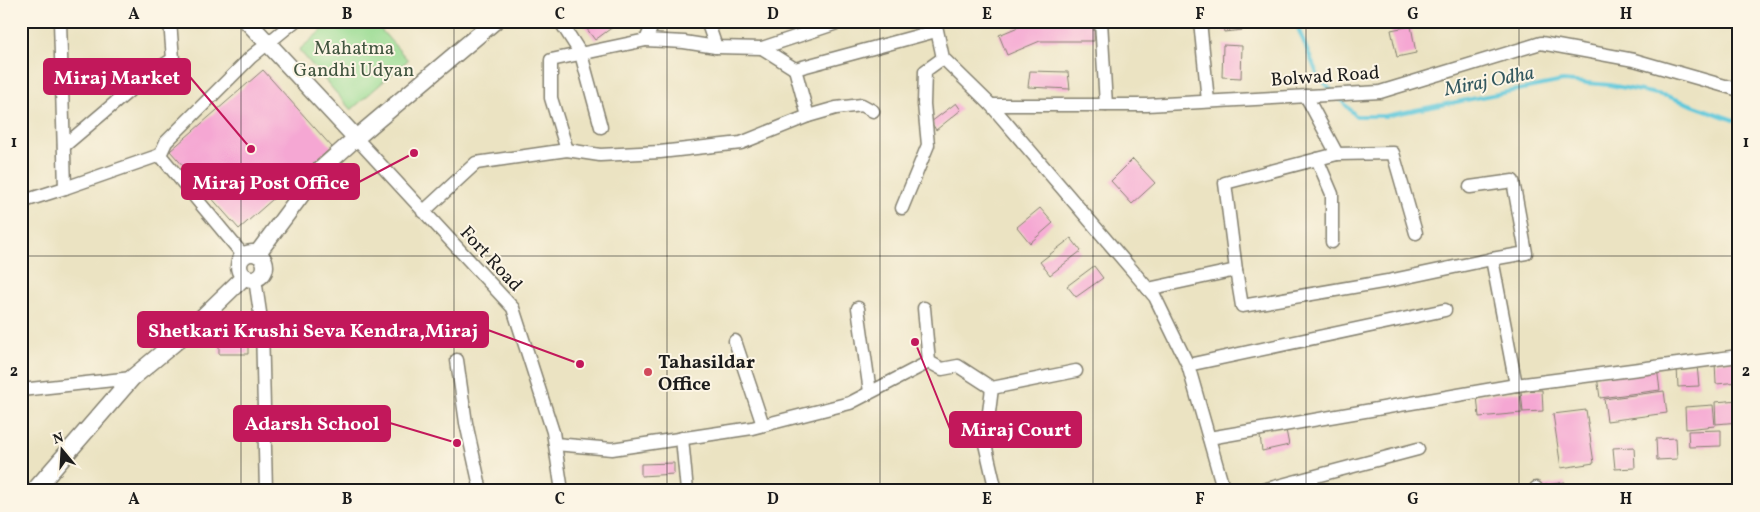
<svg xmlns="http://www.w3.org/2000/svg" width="1760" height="512" font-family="Vollkorn,serif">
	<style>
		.green { fill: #9adc93; stroke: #5b7c58 }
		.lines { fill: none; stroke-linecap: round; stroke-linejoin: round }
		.stream { stroke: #5fc8db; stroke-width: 4 }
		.building { fill: #f5a7d3 }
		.minor-casing { stroke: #84806f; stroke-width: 15 }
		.major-casing { stroke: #84806f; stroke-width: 19 }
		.minor { stroke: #fff; stroke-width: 12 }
		.major { stroke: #fff; stroke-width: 16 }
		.grid { fill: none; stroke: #1c1c1c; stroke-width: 1; stroke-opacity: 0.55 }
		.poi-dot { fill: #d1495b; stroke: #fcf5e5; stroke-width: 2 }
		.labels { text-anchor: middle; stroke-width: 4; stroke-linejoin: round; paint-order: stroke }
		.park-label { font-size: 19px; fill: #425640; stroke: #fcf5e5 }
		.street-label { font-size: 19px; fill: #1c1c1c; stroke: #fcf5e5 }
		.poi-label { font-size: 19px; font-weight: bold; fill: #1c1c1c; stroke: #fcf5e5; text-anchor: start }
		.water-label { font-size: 20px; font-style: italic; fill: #33585f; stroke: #fcf5e5 }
		.leader { fill: none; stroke: #c2185b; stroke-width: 2 }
		.callout-dot { fill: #c2185b; stroke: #fcf5e5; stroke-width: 2 }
		.callout { fill: #c2185b; stroke: #c2185b; stroke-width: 2 }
		.callout-label { font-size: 20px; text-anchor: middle; font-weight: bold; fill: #fff }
		.neatline { fill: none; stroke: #1c1c1c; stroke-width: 2 }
		.grid-label { font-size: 16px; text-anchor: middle; font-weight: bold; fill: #1c1c1c }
	</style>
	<rect width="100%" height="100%" fill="#fcf5e5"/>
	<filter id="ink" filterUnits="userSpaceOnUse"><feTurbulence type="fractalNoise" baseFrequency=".02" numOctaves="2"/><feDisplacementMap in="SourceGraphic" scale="10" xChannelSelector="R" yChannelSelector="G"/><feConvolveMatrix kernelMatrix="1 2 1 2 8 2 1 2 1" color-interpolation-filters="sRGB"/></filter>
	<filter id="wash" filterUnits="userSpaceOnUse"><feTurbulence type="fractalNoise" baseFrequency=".0096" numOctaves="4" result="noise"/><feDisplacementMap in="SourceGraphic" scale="20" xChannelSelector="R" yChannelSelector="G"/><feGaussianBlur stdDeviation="1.12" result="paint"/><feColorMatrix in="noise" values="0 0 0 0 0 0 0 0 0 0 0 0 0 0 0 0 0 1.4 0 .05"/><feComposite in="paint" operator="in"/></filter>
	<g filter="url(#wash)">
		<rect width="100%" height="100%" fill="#ebe3c2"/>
		<path class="green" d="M332,21h41l35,39 -57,50 -52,-60z"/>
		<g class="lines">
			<g class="stream">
				<path d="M1295,21l23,55 14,15"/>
				<path d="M1339,98l17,18h29l178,-35 47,4 57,11 72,26"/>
			</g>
		</g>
		<g id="blocks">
			<g class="building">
				<path d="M581,21h40l-26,19z"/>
				<path d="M1222,21h20l1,9 -19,2z"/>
				<path d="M1030,22h64v19h-54l-33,14 -8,-20z"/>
				<path d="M1411,26l5,27 -19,4 -6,-27z"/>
				<path d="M1223,45l19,1 -1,32 -19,-1z"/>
				<path d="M263,70l69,77 -93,82 -69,-78z"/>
				<path d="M1030,71l38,1 2,17 -42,-2z"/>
				<path d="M956,103l5,7 -25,20 -5,-8z"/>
				<path d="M1133,159l22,24 -23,21 -21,-23z"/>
				<path d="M1040,208l13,15 -23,20 -13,-16z"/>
				<path d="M1071,238l10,13 -31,24 -10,-13z"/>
				<path d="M1094,266l9,12 -27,19 -9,-11z"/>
				<path d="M230,322h18v32h-29v-12h11z"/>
				<path d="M1739,360v22l-23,2 -1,-22z"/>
				<path d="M1697,365l2,21 -21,1 -1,-20z"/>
				<path d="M1657,368l3,22 -60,8 -3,-22z"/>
				<path d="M1542,390l1,21 -20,1 -2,-21z"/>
				<path d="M1664,391l3,22 -60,8 -3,-22z"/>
				<path d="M1520,392l2,21 -43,4 -2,-22z"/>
				<path d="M1739,400v22l-23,2 -1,-22z"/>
				<path d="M1713,405l2,21 -29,3 -1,-22z"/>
				<path d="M1586,410l8,53 -33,5 -8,-54z"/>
				<path d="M1286,430l3,15 -27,6 -2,-15z"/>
				<path d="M1721,430v16l-32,1 -1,-16z"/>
				<path d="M1676,438l1,21 -20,1 -1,-21z"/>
				<path d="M1634,447l1,21 -20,1 -2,-21z"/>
				<path d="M674,463v11l-33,2v-12z"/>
				<path d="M1565,482l1,9h-25v-5z"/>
			</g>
		</g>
	</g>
	<g filter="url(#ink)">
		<use href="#blocks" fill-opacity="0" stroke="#84806f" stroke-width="1"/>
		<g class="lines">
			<defs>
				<g id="minor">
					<path d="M60,21l5,167"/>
					<path d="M560,21l21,33 20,73"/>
					<path d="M707,21l9,26 46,1 81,-27"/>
					<path d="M935,21l8,37 48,47 164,192 33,68 36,126"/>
					<path d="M1101,21l5,84"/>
					<path d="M1200,21l8,80"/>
					<path d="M646,40l38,2 32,5"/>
					<path d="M762,48l33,21 141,-38"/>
					<path d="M795,69l13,47"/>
					<path d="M1306,96l31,58 56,-1 23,80"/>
					<path d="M991,105h156l233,-13 161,-49 93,17 105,30"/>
					<path d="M356,138l157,170 40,124 9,59"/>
					<path d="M64,146l84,-71 25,-16 -3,-38"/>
					<path d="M567,150l-16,-52v-38l95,-20 8,-19"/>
					<path d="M1317,159l15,35v48"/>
					<path d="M1470,187l43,-6 13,72 -34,6 24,126"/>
					<path d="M21,202l44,-14 95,-33"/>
					<path d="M902,208l26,-63 -4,-41 1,-33 18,-13"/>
					<path d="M423,212l53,-49 91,-13 33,5 60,-3 81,-9 67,-27 28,-8 26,-3 11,6"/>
					<path d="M243,255l-83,-100 6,-13 85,-85 44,-36"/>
					<path d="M1236,270l6,36 146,-25 104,-22"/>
					<path d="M255,279l7,47 4,165"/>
					<path d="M1148,289l88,-19 -11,-87 112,-29"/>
					<path d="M858,308l12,84"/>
					<path d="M924,308l5,54"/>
					<path d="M735,341l28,84"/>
					<path d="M457,360l9,63 15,68"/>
					<path d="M1188,365l257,-55"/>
					<path d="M992,388l-7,56 11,47"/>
					<path d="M21,390l111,-12"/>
					<path d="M682,438l5,53"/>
					<path d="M1209,438l307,-53 223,-29"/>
					<path d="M555,444l57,5 140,-21 98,-25 79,-41 13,7 16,-3 34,22 84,-17"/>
					<path d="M1536,488v3"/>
					<path d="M1259,491l159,-42"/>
				</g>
				<g id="major">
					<path d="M247,21l109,117"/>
					<circle cx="252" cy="266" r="13"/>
					<path d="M257,254l62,-83 37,-33 139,-117"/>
					<path d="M34,491l98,-113 52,-43 60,-58"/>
				</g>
			</defs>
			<use href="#minor" class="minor-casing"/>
			<use href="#major" class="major-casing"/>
			<use href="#minor" class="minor"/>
			<use href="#major" class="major"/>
		</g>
	</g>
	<path class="grid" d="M241,21v470M454,21v470M667,21v470M880,21v470M1093,21v470M1306,21v470M1519,21v470M21,256h1718"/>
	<circle class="poi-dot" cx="648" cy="372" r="5"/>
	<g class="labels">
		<g class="park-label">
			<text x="354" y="54">Mahatma<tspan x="354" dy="22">Gandhi Udyan</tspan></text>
		</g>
		<g class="street-label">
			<text transform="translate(1325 75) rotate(-4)" y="7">Bolwad Road</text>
			<text transform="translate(492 258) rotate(47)" y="7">Fort Road</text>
		</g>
		<g class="poi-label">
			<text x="658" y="368">Tahasildar<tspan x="658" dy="22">Office</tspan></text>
		</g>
		<g class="water-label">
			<text transform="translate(1489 80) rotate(-11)" y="7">Miraj Odha</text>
		</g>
	</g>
	<path class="leader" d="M251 149L190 77M414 153L359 182M580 364L488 330M457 443L390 423M915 342L950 429"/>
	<g class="callout-dot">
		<circle cx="251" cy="149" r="5"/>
		<circle cx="414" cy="153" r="5"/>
		<circle cx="580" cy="364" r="5"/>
		<circle cx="457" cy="443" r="5"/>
		<circle cx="915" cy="342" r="5"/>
	</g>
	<g class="callout">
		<rect x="44" y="59" width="146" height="35" rx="5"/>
		<rect x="182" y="164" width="177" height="35" rx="5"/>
		<rect x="138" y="312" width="350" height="35" rx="5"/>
		<rect x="234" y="406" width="156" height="35" rx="5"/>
		<rect x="950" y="412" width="131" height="35" rx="5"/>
	</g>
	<g class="callout-label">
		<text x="117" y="84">Miraj Market</text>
		<text x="271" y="189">Miraj Post Office</text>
		<text x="313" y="337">Shetkari Krushi Seva Kendra,Miraj</text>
		<text x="312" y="430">Adarsh School</text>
		<text x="1016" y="436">Miraj Court</text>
	</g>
	<rect width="1760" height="512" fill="none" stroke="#fcf5e5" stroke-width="55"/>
	<g transform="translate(62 450) rotate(342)" stroke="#fcf5e5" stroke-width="4" paint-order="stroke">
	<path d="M0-4L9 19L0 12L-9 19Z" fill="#1c1c1c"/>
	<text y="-8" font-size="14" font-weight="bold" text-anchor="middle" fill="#1c1c1c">N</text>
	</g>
	<rect x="28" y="28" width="1704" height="456" class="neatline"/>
	<g class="grid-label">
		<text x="134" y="19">A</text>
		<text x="347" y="19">B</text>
		<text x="560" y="19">C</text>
		<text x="773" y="19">D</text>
		<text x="987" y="19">E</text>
		<text x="1200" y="19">F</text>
		<text x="1413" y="19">G</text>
		<text x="1626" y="19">H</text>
		<text x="14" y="147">1</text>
		<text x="1746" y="147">1</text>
		<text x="14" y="376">2</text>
		<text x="1746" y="376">2</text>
		<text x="134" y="504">A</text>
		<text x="347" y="504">B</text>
		<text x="560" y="504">C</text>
		<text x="773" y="504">D</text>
		<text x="987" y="504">E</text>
		<text x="1200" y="504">F</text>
		<text x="1413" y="504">G</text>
		<text x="1626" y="504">H</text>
	</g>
</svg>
